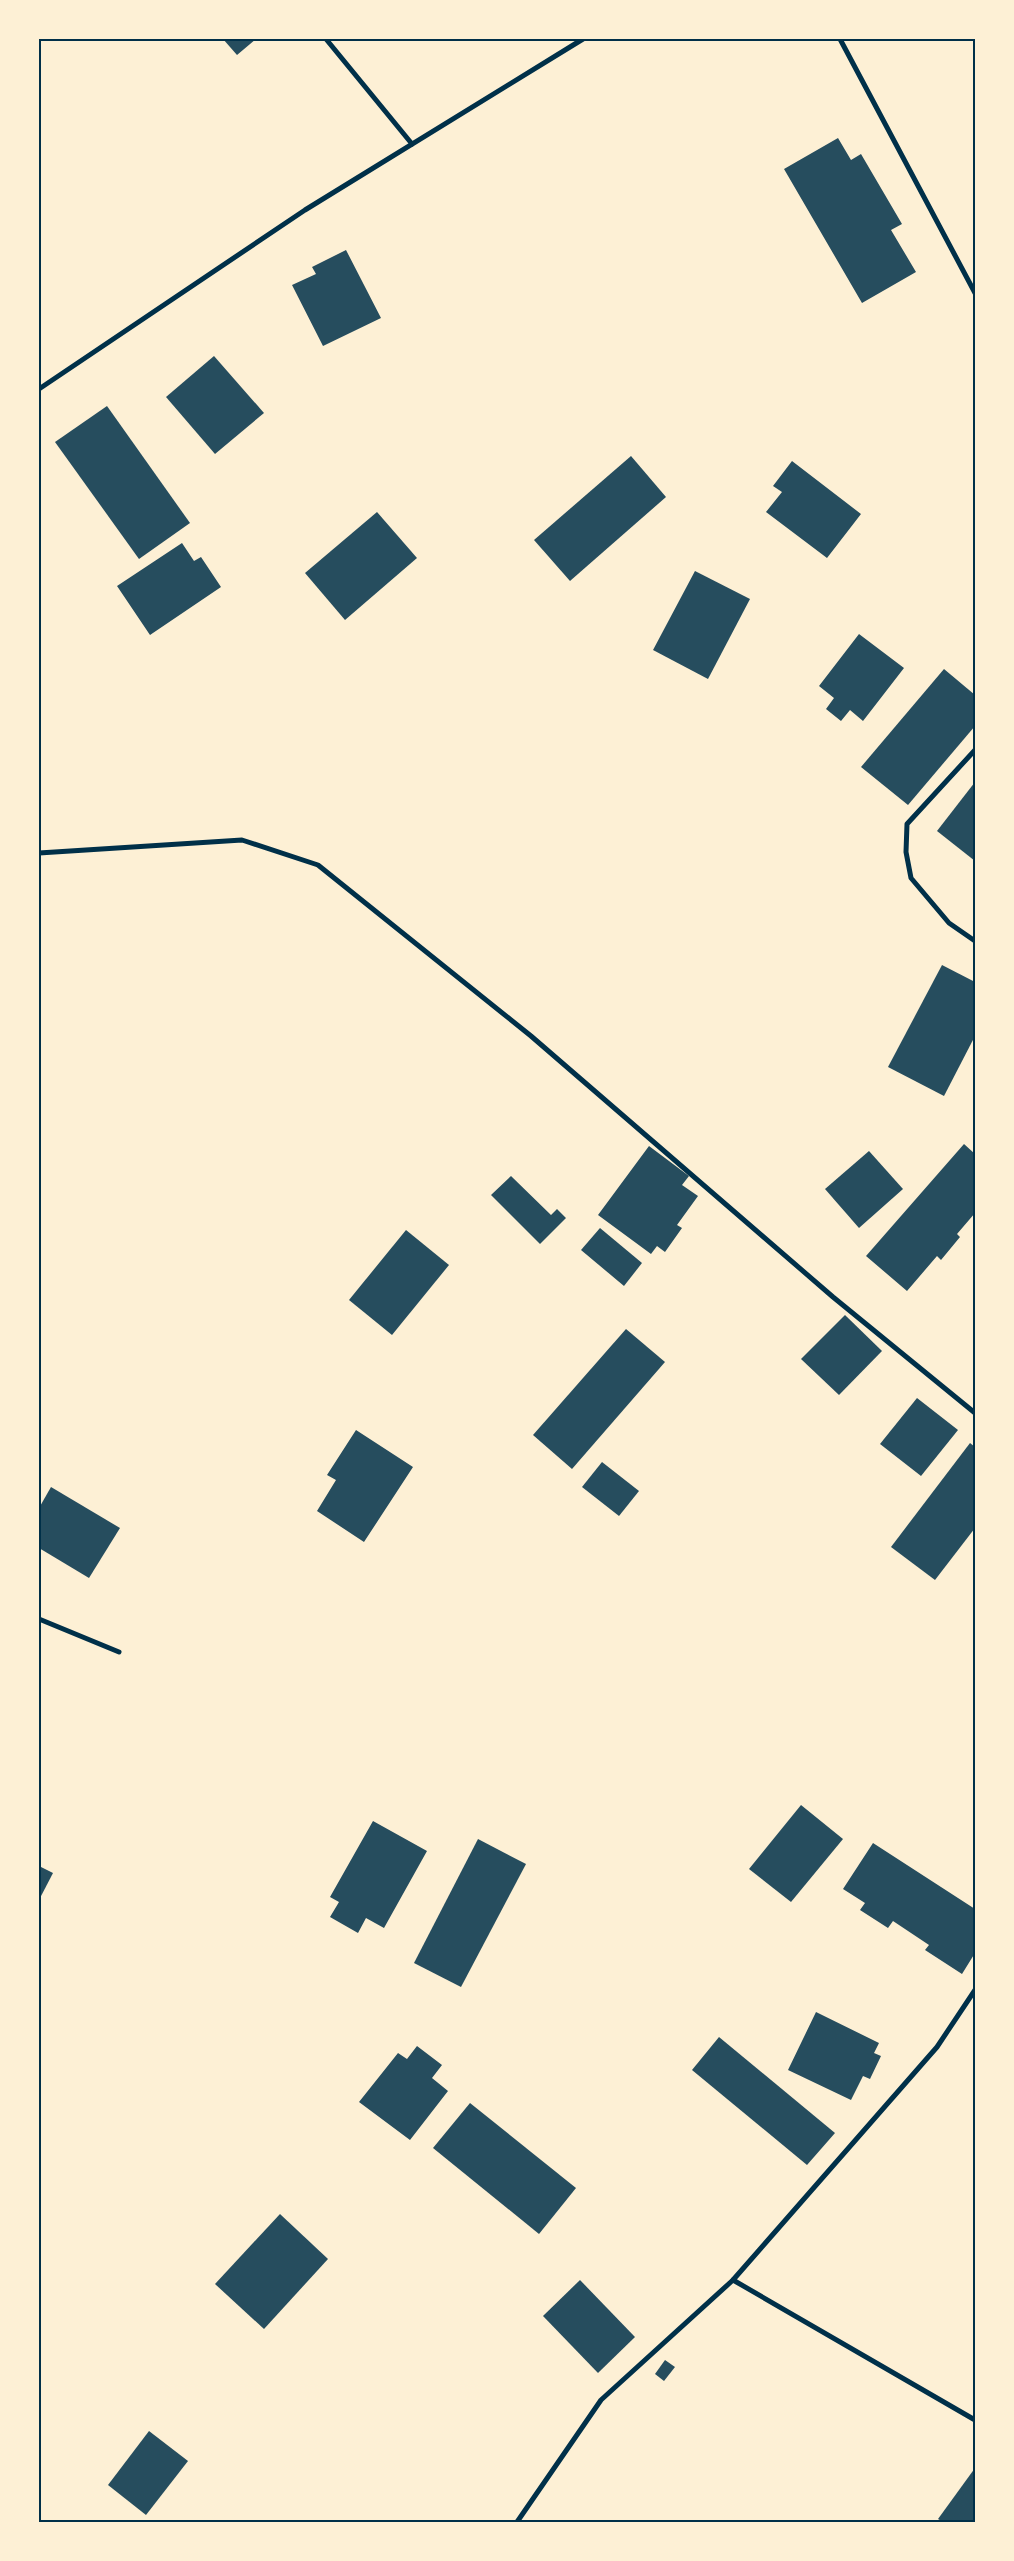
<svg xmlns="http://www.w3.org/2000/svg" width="1014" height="2561" font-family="Manrope,sans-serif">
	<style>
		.building { fill: #264d5e }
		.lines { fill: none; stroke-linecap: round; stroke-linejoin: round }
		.minor { stroke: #003049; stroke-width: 5 }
		.neatline { fill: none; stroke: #003049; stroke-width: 2 }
	</style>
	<rect width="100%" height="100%" fill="#fdf0d5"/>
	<g class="building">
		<path d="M223,39h33l-19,16z"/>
		<path d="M838,138l13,22 10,-6 41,70 -11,6 25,42 -54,31 -78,-134z"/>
		<path d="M346,250l35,68 -58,28 -31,-61 24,-11 -4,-7z"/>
		<path d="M214,356l50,57 -49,41 -49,-57z"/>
		<path d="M107,406l83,117 -51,36 -84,-117z"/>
		<path d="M631,456l35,41 -96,84 -36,-41z"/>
		<path d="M792,461l69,53 -34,44 -61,-46 16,-20 -9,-6z"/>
		<path d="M377,512l40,46 -72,62 -40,-47z"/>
		<path d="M182,543l12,18 7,-4 20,30 -71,48 -33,-49z"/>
		<path d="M695,571l55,28 -42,80 -55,-29z"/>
		<path d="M859,634l45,34 -41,53 -13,-11 -9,11 -15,-12 8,-11 -15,-12z"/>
		<path d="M944,669l31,26v31l-67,79 -47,-38z"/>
		<path d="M975,782v79l-38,-30z"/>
		<path d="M942,965l33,17v54l-31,60 -56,-29z"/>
		<path d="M964,1144l11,10v59l-18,21 3,3 -19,23 -4,-4 -30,35 -41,-35z"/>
		<path d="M649,1146l40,30 -7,9 16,11 -21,29 5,3 -17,24 -8,-6 -6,8 -53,-39z"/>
		<path d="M869,1151l34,38 -44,39 -34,-39z"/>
		<path d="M511,1176l40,39 6,-6 9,9 -26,26 -49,-49z"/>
		<path d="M600,1228l42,35 -18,23 -43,-36z"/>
		<path d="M406,1230l43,35 -57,70 -43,-35z"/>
		<path d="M845,1315l37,36 -43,44 -38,-36z"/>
		<path d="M626,1329l39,33 -93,107 -39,-34z"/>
		<path d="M917,1398l41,32 -37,46 -41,-32z"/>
		<path d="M356,1430l57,37 -49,75 -47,-31 19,-31 -9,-5z"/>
		<path d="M970,1443l5,4v81l-40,52 -44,-33z"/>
		<path d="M602,1462l37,29 -20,25 -37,-29z"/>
		<path d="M51,1487l69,41 -31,50 -50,-30v-40z"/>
		<path d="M801,1805l42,34 -52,63 -42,-33z"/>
		<path d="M373,1821l54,30 -43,77 -18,-10 -8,15 -28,-16 9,-15 -9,-5z"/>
		<path d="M478,1839l48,25 -65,123 -47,-24z"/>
		<path d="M873,1843l102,66v44l-13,21 -37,-24 4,-5 -36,-24 -5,7 -28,-18 5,-7 -22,-14z"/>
		<path d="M39,1866l14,7 -14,27z"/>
		<path d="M816,2012l63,31 -5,10 7,3 -11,23 -7,-3 -12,24 -63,-30z"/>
		<path d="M719,2037l116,96 -28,32 -115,-95z"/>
		<path d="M417,2046l25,19 -10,13 16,13 -38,49 -51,-38 39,-49 9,6z"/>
		<path d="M470,2103l106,85 -37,46 -106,-86z"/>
		<path d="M280,2214l48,45 -64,70 -49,-45z"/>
		<path d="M580,2280l55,57 -37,36 -55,-57z"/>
		<path d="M665,2360l10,7 -11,14 -9,-7z"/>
		<path d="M149,2431l39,30 -42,54 -38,-30z"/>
		<path d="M975,2468v54h-32l-5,-3z"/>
	</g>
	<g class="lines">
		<g class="minor">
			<path d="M326,39l86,105"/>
			<path d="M840,39l135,254"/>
			<path d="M39,389l266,-179 278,-171"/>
			<path d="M975,750l-68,74 -1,28 5,26 38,45 26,18"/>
			<path d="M39,853l203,-13 76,25 213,171 302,261 142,116"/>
			<path d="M39,1619l80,33"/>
			<path d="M733,2280l242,140"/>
			<path d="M517,2522l84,-122 132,-120 204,-233 38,-57"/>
		</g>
	</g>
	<rect width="1014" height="2561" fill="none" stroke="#fdf0d5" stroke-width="80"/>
	<rect x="40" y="40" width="934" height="2481" class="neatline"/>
</svg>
